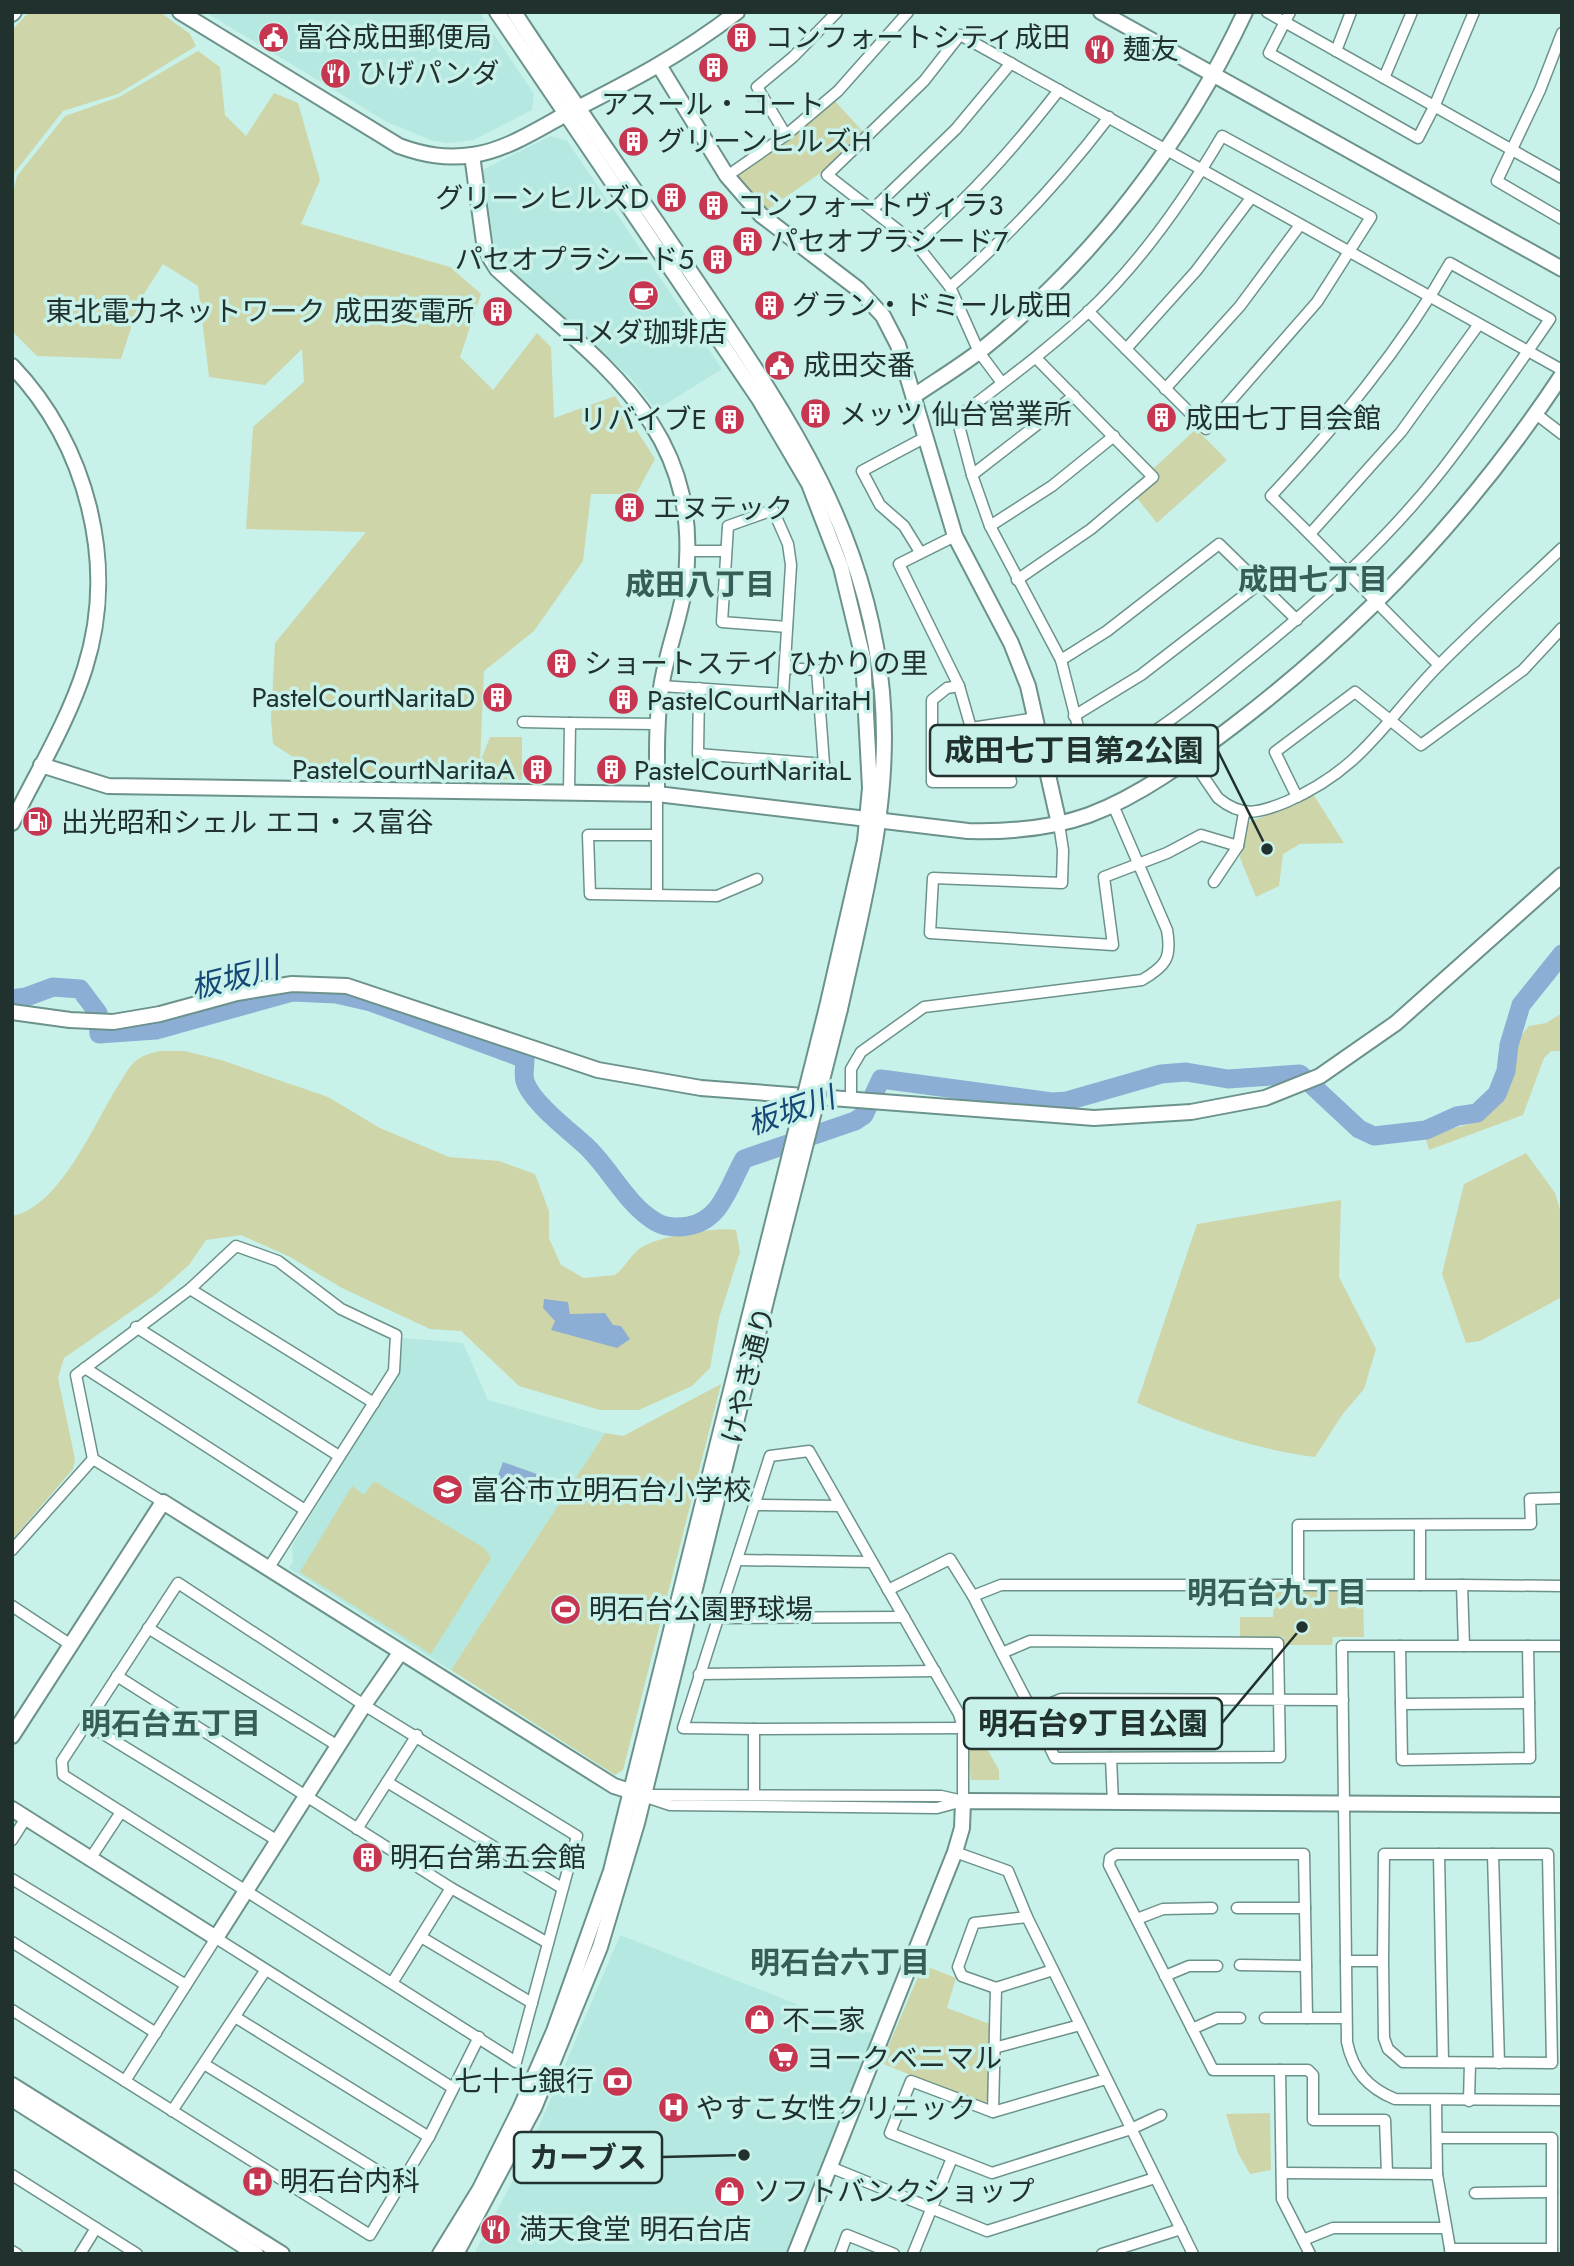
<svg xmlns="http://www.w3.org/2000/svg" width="1574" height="2266" font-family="Jost,'Noto Sans JP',sans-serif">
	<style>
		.built { fill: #b5e8e0 }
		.green { fill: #ced6a9 }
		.water { fill: #8caed5 }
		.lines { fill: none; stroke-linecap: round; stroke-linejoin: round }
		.river { stroke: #8caed5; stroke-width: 19 }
		.street-casing { stroke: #6b928b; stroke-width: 13 }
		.secondary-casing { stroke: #6b928b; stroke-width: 18 }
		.street { stroke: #fff; stroke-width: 10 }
		.secondary { stroke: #fff; stroke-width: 14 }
		.secondary-bridge-casing { stroke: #6b928b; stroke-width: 18; stroke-linecap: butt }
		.secondary-bridge { stroke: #fff; stroke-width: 14 }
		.labels { text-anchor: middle; stroke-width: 7; stroke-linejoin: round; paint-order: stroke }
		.poi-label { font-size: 28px; fill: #20312e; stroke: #c8f1ea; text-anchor: start }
		.street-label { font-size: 28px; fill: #20312e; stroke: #c8f1ea }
		.neighbourhood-label { font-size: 30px; font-weight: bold; fill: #375d57; stroke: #c8f1ea }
		.water-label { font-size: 30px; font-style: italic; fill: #154777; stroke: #c8f1ea }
		.leader { fill: none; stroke: #20312e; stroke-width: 2.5 }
		.callout-dot { fill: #20312e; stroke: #c8f1ea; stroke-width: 2.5 }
		.callout { fill: #c8f1ea; stroke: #20312e; stroke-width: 2.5 }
		.callout-label { font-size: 30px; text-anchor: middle; font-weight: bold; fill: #20312e }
	</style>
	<rect width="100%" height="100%" fill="#c8f1ea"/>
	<g class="built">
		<path d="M205,12h274l55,82 -2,16 -59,30 -25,3 -15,-2 -46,-19z"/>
		<path d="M551,136l16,5 155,228 -66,41 -27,-34 -127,-110 -7,-14 -13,-82z"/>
		<path d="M402,1338l61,5 25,57 117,33 -154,237 -162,-102 4,-6 -1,-16 107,-174z"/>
		<path d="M620,1935l253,99 -88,220h-311l56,-106z"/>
	</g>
	<g class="green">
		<path d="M29,12h131l30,22 6,12 -78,48 -55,17 -48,61 -3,11v-153z"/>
		<path d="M198,51l22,16 5,48 21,21 28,-43 24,10 22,77 -19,44 149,43 31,27 -21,63 33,33 44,-57 14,14 3,71 61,-22 40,63 -19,35h-45l-8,67 -49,70 -50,40 -4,91 10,-25h32v43l-52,-1 -1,-5 -172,-1 -1,-14 -23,-15 -2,-25 4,-76 91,-111 -120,-3 7,-102 51,-45 -2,-33 -37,36 -56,-8 -11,-91 -35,-22 -23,36 -19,59 -84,-3 -25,-25v-135l5,-20 48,-60 54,-19z"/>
		<path d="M835,101l30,33 -46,40 -52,36 -30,-32 1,-5z"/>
		<path d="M1196,429l31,31 -70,63 -20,-25 23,-20 -7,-9z"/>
		<path d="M1313,794l31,49 -44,1 -17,10 -4,32 -23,11 -16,-39 6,-35 52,-19z"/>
		<path d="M1562,1013v38h-11l-7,7 -21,57 -94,35 -4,-14 48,-13 24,-17 23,-69 9,-11 17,-3z"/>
		<path d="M159,1051h26l36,9 107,37 52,31 69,29 50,4 36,13 14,37v27l12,27 23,13 31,-3c9,-7 14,-17 23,-25 13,-13 80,-24 98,-20l4,22 -21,66 -9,50 -18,18 -53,24h-39l-81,-24 -58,-55 -31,-2 -88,-41 -52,-31 -49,-22 -35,5 -17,25 -33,29 -92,64 -6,20 17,81 -2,10 -61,71v-324c47,-8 81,-90 104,-127 6,-9 13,-24 22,-30 6,-4 14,-6 21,-8z"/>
		<path d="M1526,1153l29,40 7,23v81l-82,44 -14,2 -24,-69 22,-90z"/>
		<path d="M1341,1200l-2,77 37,72 -12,40 -22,26 -27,42c-62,-8 -121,-29 -178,-54l60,-179z"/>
		<path d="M721,1384l-98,386 -8,5 -164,-105 154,-237 18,3z"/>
		<path d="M374,1481l110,67 7,10 -60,96 -131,-82 52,-86 12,9z"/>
		<path d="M1273,1589h90l1,48h-31l-1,8h-48l-1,-8h-43v-20h33z"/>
		<path d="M965,1717h4l30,53v10h-28z"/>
		<path d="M923,1965l33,13 -9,30 43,16v74l-7,6 -102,-41z"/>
		<path d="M1270,2113l1,57 -21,4 -12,-21 -12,-39z"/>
	</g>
	<g class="water">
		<path d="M544,1299l24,3 2,12 35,-1 8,12 8,1 9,13 -13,9 -66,-18 4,-9 -12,-13z"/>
		<path d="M503,1462l34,12 -8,22 -34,-13z"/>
	</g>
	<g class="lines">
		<path class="river" d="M12,999l14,-2 27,-10 27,2 18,24 1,21 57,-4 136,-38 44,2 35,8 154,57c0,6 -2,16 0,22 6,21 46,51 62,66 24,23 40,58 69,75 8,5 22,6 32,4 34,-6 41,-41 56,-67l111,-38 9,-6 17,-36 171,23 15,-1 94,-27 25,-2 42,7 72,-5 59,55 15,7 52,-6 31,-14 20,-3 20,-19 9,-23 3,-26 12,-40 41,-51"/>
		<defs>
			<g id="street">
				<path d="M1267,12l295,166"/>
				<path d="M1290,12l-21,41 149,85 16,-31 40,-95"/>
				<path d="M1562,33l-22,57 -43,91 65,38"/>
				<path d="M1336,51l15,-39"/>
				<path d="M1384,78l28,-66"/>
				<path d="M786,135l-29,-48 36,-30 44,-45"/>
				<path d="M727,176l59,-41 52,-44 70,-79"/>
				<path d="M873,209l83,-80 55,-66"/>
				<path d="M916,244c55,-48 98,-96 143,-154"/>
				<path d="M950,287c60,-52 111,-107 159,-170"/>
				<path d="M1088,311l118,118 111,-127 54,-85 -149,-81c-37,63 -82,127 -136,178 -41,38 -85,70 -129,104l15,57 18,51 71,134 28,110c56,-28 103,-65 152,-105 73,-58 143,-121 201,-195 38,-49 73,-100 108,-151l-100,-56c-49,86 -112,161 -179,233 57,55 111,113 168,169"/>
				<path d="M1126,349l70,-78 55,-73"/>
				<path d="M1002,383l-23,-31 -29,-65 -34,-43 -89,-69 97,-94 36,-46 602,335"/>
				<path d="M1165,389l75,-83 60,-81"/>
				<path d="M1536,414l26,20"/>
				<path d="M972,475l102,-79"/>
				<path d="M990,526l62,-40 62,-50"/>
				<path d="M1310,534l91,-102 78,-108"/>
				<path d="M955,536l-56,28 60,122 12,42 66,-10"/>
				<path d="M687,551h38"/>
				<path d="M920,552l-16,-26 -24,-21 -18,-34 62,-33"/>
				<path d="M1017,580l74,-51 62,-52 -117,-119"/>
				<path d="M1061,660l46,-29 112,-87 78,76"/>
				<path d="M661,686l122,8 8,-129 -3,-21 -15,-34 -45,16 -6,96 65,5"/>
				<path d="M959,686l-12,2 -15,12v82h79l-11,-57"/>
				<path d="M699,688l-1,66 126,10 -7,-94 -32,-2"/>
				<path d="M1074,716l67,-41 118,-91"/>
				<path d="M523,722l47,1"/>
				<path d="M1168,725l50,73c24,20 41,15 68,4 79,-34 100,-84 156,-140 39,-39 80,-76 120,-114"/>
				<path d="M569,792l1,-69 87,1"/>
				<path d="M657,794v100"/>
				<path d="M1297,797l-22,-45 80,-60 66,53 102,-75 39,-42"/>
				<path d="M1059,824l4,26 -1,33 -129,-5 -3,55 183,12 -9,-68 63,-24 34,-18 37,11"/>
				<path d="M656,835h-68l2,59 127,2 40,-17"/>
				<path d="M1214,882l24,-36 6,-33"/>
				<path d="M851,1101v-32l10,-17 63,-45 218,-27c24,-14 30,-22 25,-50l-54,-125"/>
				<path d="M190,1289l184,114"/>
				<path d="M136,1327l203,129"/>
				<path d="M85,1368l220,142"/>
				<path d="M163,1502l-70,-43 -17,-84 114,-86 46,-43 42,15 63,48 55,26 -2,36 -126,198"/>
				<path d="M755,1505l85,1"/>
				<path d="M1420,1525v60"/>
				<path d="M12,1550l81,-91"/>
				<path d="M737,1560l135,2"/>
				<path d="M178,1583l186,122 213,131 -61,226 -453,-287 -1,-14z"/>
				<path d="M1298,1584v-59l233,-1 -1,-25 32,-1"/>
				<path d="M1462,1585l100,1"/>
				<path d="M888,1590l62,-31 23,37"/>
				<path d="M12,1606l59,39"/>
				<path d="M716,1618l188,-1"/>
				<path d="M148,1628l190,118"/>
				<path d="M1400,1646l2,114 128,-2 -2,-112"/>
				<path d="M1464,1646h98"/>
				<path d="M1002,1653l-29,-57 28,-11h461l2,61h-122l5,396c6,29 21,46 48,57l167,1"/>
				<path d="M699,1674l236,-3"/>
				<path d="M117,1676l334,212 97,55"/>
				<path d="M1401,1704l128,-1"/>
				<path d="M1032,1711l-30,-58 28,-12 248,2 2,114 -225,1 -23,-47 29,-12 282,1"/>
				<path d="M87,1724l191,117"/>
				<path d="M754,1729l209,-1"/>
				<path d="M1111,1758l2,45"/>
				<path d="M387,1782l175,106"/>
				<path d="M754,1794v-65l-71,-1 87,-272 39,-5 150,263 4,14v73"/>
				<path d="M650,1795l291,1 22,5"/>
				<path d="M643,1796l27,9 267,3 26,-7"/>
				<path d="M357,1829l60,-94"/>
				<path d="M12,1840l14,-22"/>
				<path d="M955,1852l53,19 19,46 166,337"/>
				<path d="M1439,1854l4,208"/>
				<path d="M1493,1854l6,209"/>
				<path d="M90,1859l31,-47"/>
				<path d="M12,1879l174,106"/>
				<path d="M1237,1908h68"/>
				<path d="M1137,1919l26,-10 49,-1"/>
				<path d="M421,1937l111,66"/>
				<path d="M12,1942l144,91"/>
				<path d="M1346,1961h37l1,-107h164l4,209 -149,-1 -15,-13 -4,-11 -1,-77"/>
				<path d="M1240,1965l66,1"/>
				<path d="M1165,1976l24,-10h28"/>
				<path d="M392,1983l59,-95"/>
				<path d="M996,1988l57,-18"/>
				<path d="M12,2010l358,225 59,-98 50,-100"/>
				<path d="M235,2017l194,120"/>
				<path d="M1265,2018h81"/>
				<path d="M1307,2018l-3,-164h-188l-6,4 -1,7 104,205h95l5,5v45h72l2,53"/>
				<path d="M1192,2029l25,-11h23"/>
				<path d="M994,2048l86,-23"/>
				<path d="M204,2064l197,121"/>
				<path d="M1280,2070l2,129 28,55"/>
				<path d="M1106,2079l-113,33 -82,-31 -21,52 102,40 139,-44 30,-14"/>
				<path d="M125,2081l91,-143 237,150"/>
				<path d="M1436,2101l1,73 14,80"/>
				<path d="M1469,2101l1,-38"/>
				<path d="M172,2111l93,-140"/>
				<path d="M993,2112l3,-124 -34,-12 -4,-9 16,-44 53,-6"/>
				<path d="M1437,2138h115v116"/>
				<path d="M830,2167l157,64 168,-53"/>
				<path d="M1282,2173l155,1"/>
				<path d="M12,2175l125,79"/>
				<path d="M1475,2193l77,-1"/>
				<path d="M1303,2240l30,-12h113"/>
				<path d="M1450,2249h102"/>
				<path d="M12,2251l5,3"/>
				<path d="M80,2254l16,-26"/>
				<path d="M840,2254l7,-19 47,19"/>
				<path d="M913,2254l39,-96"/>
				<path d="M1102,2254l79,-25"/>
			</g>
			<g id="secondary">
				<path d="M180,12l219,134c25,9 47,13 74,9 33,-5 64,-25 93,-41 63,-32 114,-58 171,-102"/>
				<path d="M497,12l262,387 50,85 32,83 22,91 7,130 -5,53 -38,166"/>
				<path d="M514,12c62,95 127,186 190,280 86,127 164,242 178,400 10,109 -19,212 -42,317"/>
				<path d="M1101,12l461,257"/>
				<path d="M12,14l2,-2"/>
				<path d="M660,67l67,109 34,39 97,74 25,27 15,29 57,191 56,107 17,43 31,138"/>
				<path d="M472,155l13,95 12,19c102,94 208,157 188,316 -5,35 -19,68 -24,103 -5,35 -4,71 -4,106"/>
				<path d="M12,366c75,78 106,198 73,302 -17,54 -48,104 -73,155"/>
				<path d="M914,396c22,-15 45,-29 66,-45 113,-90 204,-209 265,-339"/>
				<path d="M41,765l67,21 549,8 311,37c42,1 82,-2 121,-16 53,-20 99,-55 144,-89 129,-98 239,-215 329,-351"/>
				<path d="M12,1012l58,8 43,2 47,-8 77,-21 55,-9 55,2 251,84 103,18 393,30 97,-6 74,-14 55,-22 76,-53 166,-148"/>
				<path d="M12,1736l151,-234 451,284 25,8"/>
				<path d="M12,1809l204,129 148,-233 36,-52"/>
				<path d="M12,2085l270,169"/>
				<path d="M12,2099l244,155"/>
				<path d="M440,2254l40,-65 40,-80 34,-78 57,-160 148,-593"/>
				<path d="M456,2254l78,-146 66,-161 37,-124 134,-542"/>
				<path d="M795,2254l160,-402 7,-24 1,-27 599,4"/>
			</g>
		</defs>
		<use href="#street" class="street-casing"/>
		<use href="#secondary" class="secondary-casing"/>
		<use href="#street" class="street"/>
		<use href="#secondary" class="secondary"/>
		<defs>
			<g id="secondary-bridge">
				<path d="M759,1278l68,-271"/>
				<path d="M771,1281l69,-272"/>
			</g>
		</defs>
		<use href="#secondary-bridge" class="secondary-bridge-casing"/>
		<use href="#secondary-bridge" class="secondary-bridge"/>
	</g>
	<defs>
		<symbol id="civic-disc" viewBox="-11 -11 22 22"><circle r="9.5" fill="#c63651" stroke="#c8f1ea"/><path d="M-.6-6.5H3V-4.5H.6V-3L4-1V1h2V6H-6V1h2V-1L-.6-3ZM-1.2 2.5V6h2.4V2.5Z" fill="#fff"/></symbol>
		<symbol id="building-disc" viewBox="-11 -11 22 22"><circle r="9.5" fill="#c63651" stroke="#c8f1ea"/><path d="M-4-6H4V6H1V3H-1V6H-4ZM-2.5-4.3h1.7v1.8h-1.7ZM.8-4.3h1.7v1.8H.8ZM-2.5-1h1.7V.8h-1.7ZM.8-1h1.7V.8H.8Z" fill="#fff"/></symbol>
		<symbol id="restaurant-disc" viewBox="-11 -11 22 22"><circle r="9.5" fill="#c63651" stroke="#c8f1ea"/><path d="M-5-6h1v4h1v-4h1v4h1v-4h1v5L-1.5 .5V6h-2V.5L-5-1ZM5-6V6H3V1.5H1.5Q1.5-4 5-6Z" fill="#fff"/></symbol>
		<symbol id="cafe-disc" viewBox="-11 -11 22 22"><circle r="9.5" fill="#c63651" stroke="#c8f1ea"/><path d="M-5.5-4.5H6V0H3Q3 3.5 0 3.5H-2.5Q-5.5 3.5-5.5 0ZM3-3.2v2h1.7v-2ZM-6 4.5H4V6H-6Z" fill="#fff"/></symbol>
		<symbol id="fuel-disc" viewBox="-11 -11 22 22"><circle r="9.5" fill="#c63651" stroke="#c8f1ea"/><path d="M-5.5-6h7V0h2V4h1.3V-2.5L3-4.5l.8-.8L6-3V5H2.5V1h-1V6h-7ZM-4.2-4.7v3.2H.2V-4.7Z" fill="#fff"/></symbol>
		<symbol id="school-disc" viewBox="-11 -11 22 22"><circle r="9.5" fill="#c63651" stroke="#c8f1ea"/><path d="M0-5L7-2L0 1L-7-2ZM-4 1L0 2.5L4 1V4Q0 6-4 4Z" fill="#fff"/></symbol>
		<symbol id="stadium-disc" viewBox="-11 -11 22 22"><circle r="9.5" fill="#c63651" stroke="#c8f1ea"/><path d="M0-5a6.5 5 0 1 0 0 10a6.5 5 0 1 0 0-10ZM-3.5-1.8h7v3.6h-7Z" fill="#fff"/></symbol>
		<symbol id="shop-disc" viewBox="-11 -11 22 22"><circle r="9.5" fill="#c63651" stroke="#c8f1ea"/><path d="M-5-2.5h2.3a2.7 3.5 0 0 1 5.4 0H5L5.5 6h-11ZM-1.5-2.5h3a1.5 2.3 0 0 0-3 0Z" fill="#fff"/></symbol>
		<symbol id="supermarket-disc" viewBox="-11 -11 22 22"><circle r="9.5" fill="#c63651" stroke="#c8f1ea"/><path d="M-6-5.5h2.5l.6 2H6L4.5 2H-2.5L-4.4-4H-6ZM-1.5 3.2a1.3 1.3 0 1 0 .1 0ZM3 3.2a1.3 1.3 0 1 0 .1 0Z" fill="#fff"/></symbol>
		<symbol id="bank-disc" viewBox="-11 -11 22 22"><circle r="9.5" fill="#c63651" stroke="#c8f1ea"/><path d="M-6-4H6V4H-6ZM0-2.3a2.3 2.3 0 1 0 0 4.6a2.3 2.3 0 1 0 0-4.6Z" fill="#fff"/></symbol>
		<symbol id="hospital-disc" viewBox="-11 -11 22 22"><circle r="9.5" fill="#c63651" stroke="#c8f1ea"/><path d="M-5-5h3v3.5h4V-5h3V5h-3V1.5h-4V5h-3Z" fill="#fff"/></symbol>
	</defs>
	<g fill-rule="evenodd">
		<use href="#civic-disc" x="256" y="20" width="35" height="35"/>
		<use href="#building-disc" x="724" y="20" width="35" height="35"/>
		<use href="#restaurant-disc" x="1082" y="32" width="35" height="35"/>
		<use href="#building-disc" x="696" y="50" width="35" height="35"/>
		<use href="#restaurant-disc" x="318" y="56" width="35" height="35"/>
		<use href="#building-disc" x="616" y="124" width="35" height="35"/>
		<use href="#building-disc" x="654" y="180" width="35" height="35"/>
		<use href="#building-disc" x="696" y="188" width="35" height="35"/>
		<use href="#building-disc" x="730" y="224" width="35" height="35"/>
		<use href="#building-disc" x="700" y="242" width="35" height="35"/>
		<use href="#cafe-disc" x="626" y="278" width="35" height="35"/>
		<use href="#building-disc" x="752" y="288" width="35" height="35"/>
		<use href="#building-disc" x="480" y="294" width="35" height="35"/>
		<use href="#civic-disc" x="762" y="348" width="35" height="35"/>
		<use href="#building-disc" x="798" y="396" width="35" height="35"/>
		<use href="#building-disc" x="1144" y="400" width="35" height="35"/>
		<use href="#building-disc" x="712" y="402" width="35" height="35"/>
		<use href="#building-disc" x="612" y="490" width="35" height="35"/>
		<use href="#building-disc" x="544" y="646" width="35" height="35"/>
		<use href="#building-disc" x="480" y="680" width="35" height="35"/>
		<use href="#building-disc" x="606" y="682" width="35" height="35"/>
		<use href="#building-disc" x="520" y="752" width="35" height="35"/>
		<use href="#building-disc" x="594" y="752" width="35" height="35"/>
		<use href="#fuel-disc" x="20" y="804" width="35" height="35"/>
		<use href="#school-disc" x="430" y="1472" width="35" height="35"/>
		<use href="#stadium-disc" x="548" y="1592" width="35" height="35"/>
		<use href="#building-disc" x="350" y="1840" width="35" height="35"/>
		<use href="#shop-disc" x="742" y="2002" width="35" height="35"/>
		<use href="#supermarket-disc" x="766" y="2040" width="35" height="35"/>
		<use href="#bank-disc" x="600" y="2064" width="35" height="35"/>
		<use href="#hospital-disc" x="656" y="2090" width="35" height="35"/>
		<use href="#hospital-disc" x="240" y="2164" width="35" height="35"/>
		<use href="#shop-disc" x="712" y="2174" width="35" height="35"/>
		<use href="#restaurant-disc" x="478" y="2212" width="35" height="35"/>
	</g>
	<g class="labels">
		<g class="poi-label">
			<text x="296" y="47">富谷成田郵便局</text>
			<text x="765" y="47">コンフォートシティ成田</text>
			<text x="1123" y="59">麺友</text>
			<text x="358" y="83">ひげパンダ</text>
			<text x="713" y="114" text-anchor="middle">アスール・コート</text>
			<text x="657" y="151">グリーンヒルズH</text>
			<text x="649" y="208" text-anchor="end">グリーンヒルズD</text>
			<text x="737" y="215">コンフォートヴィラ3</text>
			<text x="770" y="251">パセオプラシード7</text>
			<text x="694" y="269" text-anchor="end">パセオプラシード5</text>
			<text x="792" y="315">グラン・ドミール成田</text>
			<text x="474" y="321" text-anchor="end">東北電力ネットワーク 成田変電所</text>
			<text x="643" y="342" text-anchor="middle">コメダ珈琲店</text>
			<text x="803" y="375">成田交番</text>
			<text x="839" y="424">メッツ 仙台営業所</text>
			<text x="1185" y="428">成田七丁目会館</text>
			<text x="707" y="429" text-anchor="end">リバイブE</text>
			<text x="653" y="518">エヌテック</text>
			<text x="584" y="673">ショートステイ ひかりの里</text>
			<text x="475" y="707" text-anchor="end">PastelCourtNaritaD</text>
			<text x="647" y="710">PastelCourtNaritaH</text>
			<text x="515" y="779" text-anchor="end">PastelCourtNaritaA</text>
			<text x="634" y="780">PastelCourtNaritaL</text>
			<text x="61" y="832">出光昭和シェル エコ・ス富谷</text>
			<text x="471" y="1500">富谷市立明石台小学校</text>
			<text x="589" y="1619">明石台公園野球場</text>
			<text x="390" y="1867">明石台第五会館</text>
			<text x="782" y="2030">不二家</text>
			<text x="806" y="2068">ヨークベニマル</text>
			<text x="594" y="2091" text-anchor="end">七十七銀行</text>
			<text x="696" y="2118">やすこ女性クリニック</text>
			<text x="280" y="2191">明石台内科</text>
			<text x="753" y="2201">ソフトバンクショップ</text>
			<text x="519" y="2239">満天食堂 明石台店</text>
		</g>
		<g class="street-label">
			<text transform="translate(748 1375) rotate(-76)" y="10">けやき通り</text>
		</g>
		<g class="neighbourhood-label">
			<text x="1313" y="590">成田七丁目</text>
			<text x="700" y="595">成田八丁目</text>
			<text x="1277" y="1603">明石台九丁目</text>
			<text x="171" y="1734">明石台五丁目</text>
			<text x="840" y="1973">明石台六丁目</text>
		</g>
		<g class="water-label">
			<text transform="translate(235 978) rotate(-14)" y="10">板坂川</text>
			<text transform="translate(791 1111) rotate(-19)" y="10">板坂川</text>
		</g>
	</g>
	<path class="leader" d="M1267 849L1218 751M1302 1627L1222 1723M744 2155L662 2157"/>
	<g class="callout-dot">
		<circle cx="1267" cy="849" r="7"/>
		<circle cx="1302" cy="1627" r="7"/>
		<circle cx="744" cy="2155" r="7"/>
	</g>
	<g class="callout">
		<rect x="930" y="725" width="288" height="51" rx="7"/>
		<rect x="964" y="1698" width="258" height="51" rx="7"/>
		<rect x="514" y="2132" width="148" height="51" rx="7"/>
	</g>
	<g class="callout-label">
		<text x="1074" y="761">成田七丁目第2公園</text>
		<text x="1093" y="1734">明石台9丁目公園</text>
		<text x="588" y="2168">カーブス</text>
	</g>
	<rect width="1574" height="2266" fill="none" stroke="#20312e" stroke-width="28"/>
</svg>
